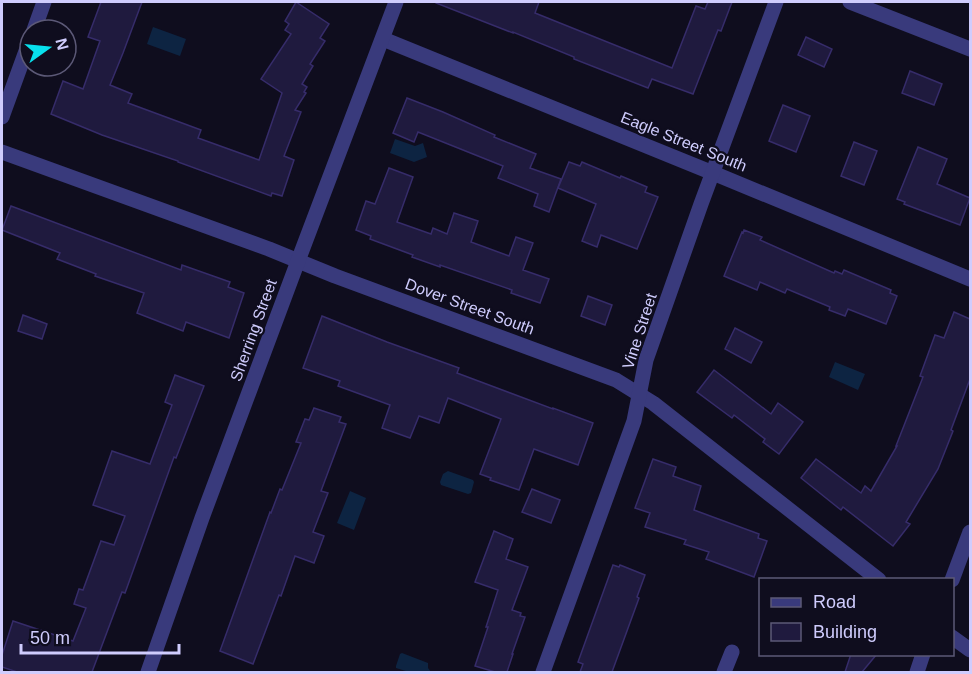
<svg xmlns="http://www.w3.org/2000/svg" width="972" height="674" font-family="Arial,sans-serif">
	<style>
		.water { fill: #0d2442 }
		.building { fill: #1f1a3e; stroke: #362c6a; stroke-width: 1.5 }
		.lines { fill: none; stroke-linecap: round; stroke-linejoin: round }
		.minor { stroke: #393a7c; stroke-width: 15 }
		.labels { text-anchor: middle; stroke-width: 4.5; stroke-linejoin: round; paint-order: stroke }
		.street-label { font-size: 16px; fill: #cfccfd; stroke: #0f0d1e }
	</style>
	<rect width="100%" height="100%" fill="#0f0d1e"/>
	<g class="water">
		<path d="M153,27l33,12 -6,17 -33,-12z"/>
		<path d="M395,139l20,7 8,-3 4,14 -13,5 -24,-9z"/>
		<path d="M835,362l30,12 -7,16 -29,-13z"/>
		<path d="M448,471l25,9 1,2 -3,11 -3,1 -27,-9 -1,-3 3,-8z"/>
		<path d="M350,491l16,7 -12,32 -17,-7z"/>
		<path d="M402,653l26,10v5l3,4h-22l-13,-4v-2l4,-12z"/>
	</g>
	<g class="building">
		<path d="M101,2h41l-19,51 -13,32 22,9 -4,9 73,27 -3,8 61,22 23,-67 -21,-14 30,-45 -6,-4 4,-6 -4,-3 11,-19 33,22 -9,14 5,3 -15,23 3,2 -11,18 5,3 -3,5 2,1 -11,17 6,2 -17,44 10,4 -12,36 -10,-3 -1,3 -93,-34v-1l-76,-26 -51,-21 12,-33 20,8 17,-48 -12,-4z"/>
		<path d="M436,2h103l-4,11 137,55 24,-62 9,3 3,-7h24l-11,29 -3,-1 -25,64 -41,-15 -4,9 -74,-29v-2l-61,-25v1l-77,-30z"/>
		<path d="M806,37l26,12 -8,18 -26,-12z"/>
		<path d="M910,71l32,13 -8,21 -32,-12z"/>
		<path d="M407,98l36,14 52,23 -1,2 42,17 -6,14 31,11 -12,33 -15,-6 4,-12 -40,-16 5,-12 -85,-34 -4,10 -21,-9z"/>
		<path d="M783,105l27,11 -14,36 -27,-11z"/>
		<path d="M854,142l23,9 -13,34 -23,-9z"/>
		<path d="M918,147l29,12 -10,25 33,14 -10,27 -56,-21 1,-2 -8,-3z"/>
		<path d="M569,162l11,4 2,-4 38,16 1,-2 26,11 -2,5 13,5 -21,52 -36,-14 -4,12 -15,-6 14,-37 -38,-16z"/>
		<path d="M389,168l24,9 -16,45 34,12 2,-6 14,6 7,-21 24,8 -7,21 38,14 7,-19 17,6 -10,27 26,9 -9,24 -29,-10 1,-3 -72,-25v2l-28,-10 1,-2 -43,-16 1,-3 -15,-6 10,-29 9,3z"/>
		<path d="M11,206l170,64 1,-5 48,17 -2,5 16,6 -15,45 -43,-16 -3,9 -46,-18 7,-20 -49,-17 1,-2 -39,-15 3,-6 -58,-23z"/>
		<path d="M744,230l18,7 -2,3 74,33 1,-2 7,3 2,-4 47,20 -1,3 7,3 -11,28 -38,-15 -3,7 -16,-6 1,-3 -43,-18 -2,4 -25,-11 -3,8 -33,-14 18,-44 1,1z"/>
		<path d="M588,296l24,9 -7,20 -24,-9z"/>
		<path d="M954,312l16,7v60l-19,51 2,1 -15,38 -32,53 4,2 -17,22 -50,-39 -2,3 -40,-32 15,-19 45,34 4,-7 6,5 26,-45h-1l27,-69 -3,-1 15,-41 9,3z"/>
		<path d="M23,315l24,9 -5,15 -24,-8z"/>
		<path d="M322,316l65,26 72,26 -2,5 96,36v-1l40,15 -15,42 -44,-16 -15,41 -29,-10 1,-2 -11,-4 21,-55 -53,-21 -9,25 -20,-7 -9,22 -28,-10 8,-23 -52,-19 2,-5 -37,-13z"/>
		<path d="M735,328l27,14 -11,21 -26,-14z"/>
		<path d="M714,370l57,44 7,-11 25,19 -24,32 -16,-12 2,-3 -31,-24 -2,3 -35,-26z"/>
		<path d="M175,375l29,11 -28,72 -2,-1 -49,136 -3,-1 -30,80h-75l-15,-5v-12l11,-34 60,20 13,-33 -12,-4 5,-15 4,1 18,-49 13,4 11,-29 -32,-11 19,-54 38,13 22,-59 -7,-3z"/>
		<path d="M314,408l27,9 -2,5 7,2 -25,67 7,2 -15,39 11,4 -10,27 -19,-7 -14,40 -2,-1 -26,69 -33,-13 50,-139 1,1 9,-24 2,1 19,-47 -5,-1 9,-23 4,1z"/>
		<path d="M653,459l23,8 -3,9 28,10 -7,24 65,24 -1,4 9,3 -13,36 -48,-18 3,-7 -25,-8 2,-4 -41,-13 5,-14 -15,-5z"/>
		<path d="M532,489l28,11 -9,23 -29,-11z"/>
		<path d="M494,531l19,8 -7,20 22,8 -16,43 9,3 -1,3 5,1 -13,37h1l-6,18h-12l-20,-6 13,-39h-2l12,-37 -23,-8z"/>
		<path d="M613,565l6,2 1,-2 25,10 -8,22 2,1 -27,74h-32l3,-8 -5,-2z"/>
		<path d="M851,654h26l-15,18h-17z"/>
	</g>
	<g class="lines">
		<g class="minor">
			<path d="M850,2l120,47"/>
			<path d="M34,30l10,-28"/>
			<path d="M383,39l330,134 257,106"/>
			<path d="M2,117l28,-77"/>
			<path d="M2,152l267,97 66,27 281,104 37,23 226,177"/>
			<path d="M952,580l18,-48"/>
			<path d="M952,637l18,13"/>
			<path d="M148,672l54,-154 96,-257 98,-259"/>
			<path d="M543,672l91,-251 12,-61 55,-156 75,-202"/>
			<path d="M724,672l8,-20"/>
			<path d="M917,672l6,-18"/>
		</g>
	</g>
	<g class="labels">
		<g class="street-label">
			<text transform="translate(684 141) rotate(22)" y="6">Eagle Street South</text>
			<text transform="translate(470 306) rotate(20)" y="6">Dover Street South</text>
			<text transform="translate(253 330) rotate(-70)" y="6">Sherring Street</text>
			<text transform="translate(639 331) rotate(-72)" y="6">Vine Street</text>
		</g>
	</g>
	<rect width="972" height="674" fill="none" stroke="#cfccfd" stroke-width="6"/>
	<rect x="759" y="578" width="195" height="78" fill="#0f0d1e" stroke="#5c5977" stroke-width="1.5"/>
	<rect x="771" y="598" width="30" height="9" fill="#393a7c" stroke="#5c5977" stroke-width="1.5"/>
	<text x="813" y="608" font-size="18" fill="#cfccfd">Road</text>
	<rect x="771" y="623" width="30" height="18" fill="#1f1a3e" stroke="#5c5977" stroke-width="1.5"/>
	<text x="813" y="638" font-size="18" fill="#cfccfd">Building</text>
	<g transform="translate(48 48) rotate(75)"><circle r="28" fill="#0f0d1e" stroke="#5c5977" stroke-width="1.5"/>
	<path d="M0-4.5L10 22L0 15L-10 22Z" fill="#08e0ed"/>
	<text y="-9" font-size="16" font-weight="bold" text-anchor="middle" fill="#cfccfd">N</text>
	</g>
	<path d="M21 644v9h158v-9" fill="none" stroke="#cfccfd" stroke-width="3"/>
	<text x="30" y="644" font-size="18" fill="#cfccfd" stroke="#0f0d1e" stroke-width="4.5" paint-order="stroke">50 m</text>
</svg>
